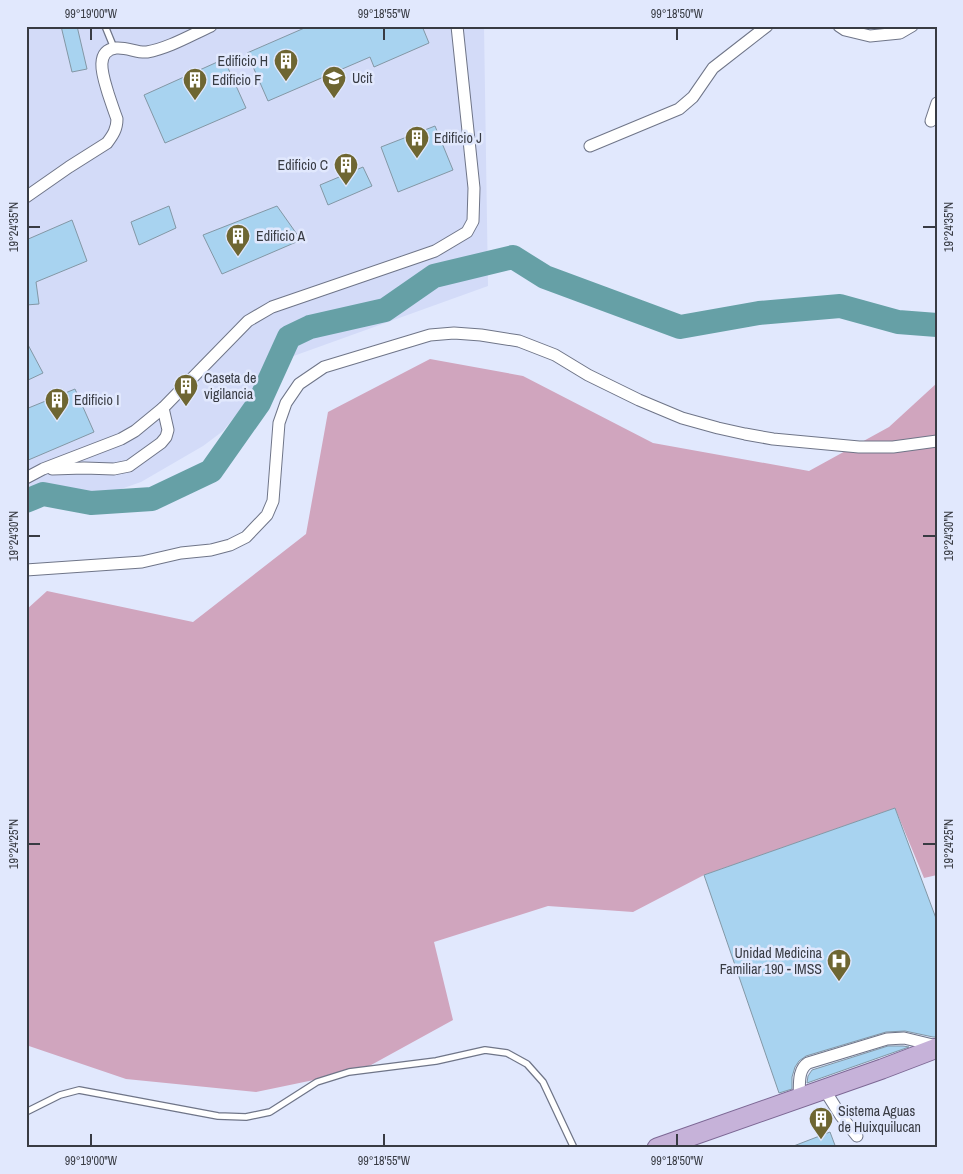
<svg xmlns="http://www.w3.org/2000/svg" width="963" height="1174" font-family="'Archivo Narrow',sans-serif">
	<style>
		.built { fill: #d3dbf8 }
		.forest { fill: #d0a5be }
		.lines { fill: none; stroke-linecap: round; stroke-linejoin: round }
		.river { stroke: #66a0a6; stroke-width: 24 }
		.building { fill: #a8d3f0; stroke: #8397a5 }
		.service-casing { stroke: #6f7588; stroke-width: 8 }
		.minor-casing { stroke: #6f7588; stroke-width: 13 }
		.primary-casing { stroke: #7c6794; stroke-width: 21 }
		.service { stroke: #fff; stroke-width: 5.5 }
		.minor { stroke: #fff; stroke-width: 11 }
		.primary { stroke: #c6b2d9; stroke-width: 19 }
		.ticks { fill: none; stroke: #383b43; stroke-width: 2 }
		.labels { text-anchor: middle; stroke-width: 5; stroke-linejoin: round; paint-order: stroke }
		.poi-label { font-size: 14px; fill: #383b43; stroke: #e1e8fd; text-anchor: start }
		.neatline { fill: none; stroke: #383b43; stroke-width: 2 }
		.ticks-label { font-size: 12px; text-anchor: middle; fill: #383b43 }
	</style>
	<rect width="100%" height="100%" fill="#e1e8fd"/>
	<path class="built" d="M26,26h458l4,260 -225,81 -14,32 -26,32 -20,15 -62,36 -46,16 -52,-4 -17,7z"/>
	<path class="forest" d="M430,359l93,17 130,67 156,28 80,-44 48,-44v492l-13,3 -29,-70 -191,67 -71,37 -85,-6 -114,36 19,78 -91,50 -106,22 -130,-13 -100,-34v-435l21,-19 146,31 113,-88 22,-122z"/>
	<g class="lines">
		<path class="river" d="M26,501l17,-7 48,9 61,-4 59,-28 48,-68 30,-66 21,-10 75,-17 49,-34 79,-19 32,20 135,50 79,-14 81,-7 58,16 39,3"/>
	</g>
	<g class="building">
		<path d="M61,26h16l10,43 -15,3z"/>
		<path d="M309,26h113l7,17 -55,24 -4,-10 -102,44 -21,-48z"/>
		<path d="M224,59l22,49 -81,35 -21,-48z"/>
		<path d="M435,126l18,44 -55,22 -17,-45z"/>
		<path d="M363,167l9,19 -44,19 -8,-20z"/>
		<path d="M169,206l7,22 -37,17 -8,-23z"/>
		<path d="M277,206l24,34 -79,34 -19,-39z"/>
		<path d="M72,220l15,41 -51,21 3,22 -13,1v-65z"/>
		<path d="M26,341l17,32 -17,8z"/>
		<path d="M75,389l19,43 -68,29v-52z"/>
		<path d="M895,808l42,113v116h-4l-28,-6 -19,1 -80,24 -7,5 -4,6 -3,10v12l-13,4 -75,-218z"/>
		<path d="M888,1046h15l6,1 -102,36 1,-7 4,-6z"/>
		<path d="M830,1132l6,16h-45v-1z"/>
	</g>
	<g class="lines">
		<defs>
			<g id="service">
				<path d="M105,26l9,22"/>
				<path d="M26,1112l34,-17 19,-5 139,26 28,1 24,-5 47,-30 32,-10 87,-11 49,-11 22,3 20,11 16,18 31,66"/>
			</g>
			<g id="minor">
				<path d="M839,26l6,4 25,6 30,-3 12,-7"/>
				<path d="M931,121l6,-18"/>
				<path d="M590,146l89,-37 14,-12 20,-29 54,-42"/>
				<path d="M26,197l43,-30 38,-24c6,-8 10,-14 10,-24 -3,-8 -6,-17 -9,-26 -4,-14 -15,-42 8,-45 11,-1 21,5 31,4 22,-4 44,-17 64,-26"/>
				<path d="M52,469l32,-1 30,1 15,-3 32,-23 5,-6 2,-7 -5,-22"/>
				<path d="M26,478l17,-9 78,-30 14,-8 28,-23 85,-87 24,-14 163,-56 32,-19 6,-11 1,-33 -17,-162"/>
				<path d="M26,570l116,-8 39,-9 30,-3 19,-5 16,-8 21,-22 6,-14 6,-78 7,-20 13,-19 25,-17 106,-32 24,-2 27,2 38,6 36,14 33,20 51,25 43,18 36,10 27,6 28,5 86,8h34l44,-6"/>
				<path d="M824,1089l17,27 16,20"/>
				<path d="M799,1098c1,-12 -2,-28 9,-35l79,-24 17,-1 33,8"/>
			</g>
			<path id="primary" d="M657,1148l225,-79 55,-21"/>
		</defs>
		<use href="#service" class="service-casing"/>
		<use href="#minor" class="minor-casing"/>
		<use href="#primary" class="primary-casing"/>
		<use href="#service" class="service"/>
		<use href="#minor" class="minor"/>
		<use href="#primary" class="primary"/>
	</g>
	<path class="ticks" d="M91,28v12M384,28v12M677,28v12M28,227h12M923,227h13M28,536h12M923,536h13M28,844h12M923,844h13M91,1134v12M384,1134v12M677,1134v12"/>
	<defs>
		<symbol id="building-pin" viewBox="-11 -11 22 30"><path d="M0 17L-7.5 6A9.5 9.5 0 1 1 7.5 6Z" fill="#6e6632" stroke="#e1e8fd"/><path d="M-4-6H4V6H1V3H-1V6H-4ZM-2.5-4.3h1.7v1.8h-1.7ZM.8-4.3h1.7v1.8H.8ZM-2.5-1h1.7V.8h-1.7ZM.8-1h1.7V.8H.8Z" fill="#fff"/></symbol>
		<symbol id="university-pin" viewBox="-11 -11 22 30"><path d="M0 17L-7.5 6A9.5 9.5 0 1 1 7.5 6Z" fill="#6e6632" stroke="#e1e8fd"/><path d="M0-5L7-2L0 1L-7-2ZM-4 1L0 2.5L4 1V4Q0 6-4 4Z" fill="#fff"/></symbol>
		<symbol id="hospital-pin" viewBox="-11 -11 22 30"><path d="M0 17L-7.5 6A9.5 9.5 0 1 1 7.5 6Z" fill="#6e6632" stroke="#e1e8fd"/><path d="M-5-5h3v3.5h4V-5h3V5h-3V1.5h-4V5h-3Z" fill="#fff"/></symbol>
	</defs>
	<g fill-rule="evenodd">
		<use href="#building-pin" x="272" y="47" width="28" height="38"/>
		<use href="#university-pin" x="320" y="64" width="28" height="38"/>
		<use href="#building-pin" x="181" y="66" width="28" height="38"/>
		<use href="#building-pin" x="403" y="124" width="28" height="38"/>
		<use href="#building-pin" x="332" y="151" width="28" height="38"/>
		<use href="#building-pin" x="224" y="222" width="28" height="38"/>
		<use href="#building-pin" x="172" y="372" width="28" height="38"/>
		<use href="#building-pin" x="43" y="386" width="28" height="38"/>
		<use href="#hospital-pin" x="825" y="947" width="28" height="38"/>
		<use href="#building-pin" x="807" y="1105" width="28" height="38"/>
	</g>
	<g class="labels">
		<g class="poi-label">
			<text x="268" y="66" text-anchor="end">Edificio H</text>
			<text x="352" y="83">Ucit</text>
			<text x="212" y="85">Edificio F</text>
			<text x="434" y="143">Edificio J</text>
			<text x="328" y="170" text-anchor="end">Edificio C</text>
			<text x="256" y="241">Edificio A</text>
			<text x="204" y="383">Caseta de<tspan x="204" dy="16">vigilancia</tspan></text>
			<text x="74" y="405">Edificio I</text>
			<text x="822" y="958" text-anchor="end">Unidad Medicina<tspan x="822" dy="16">Familiar 190 - IMSS</tspan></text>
			<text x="838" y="1116">Sistema Aguas<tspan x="838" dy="16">de Huixquilucan</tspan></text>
		</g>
	</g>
	<rect width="963" height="1174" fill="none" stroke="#e1e8fd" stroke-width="55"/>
	<rect x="28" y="28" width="908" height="1118" class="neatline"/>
	<g class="ticks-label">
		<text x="91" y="18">99°19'00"W</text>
		<text x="384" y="18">99°18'55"W</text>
		<text x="677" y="18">99°18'50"W</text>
		<text transform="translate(14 227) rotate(-90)" y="4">19°24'35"N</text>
		<text transform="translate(949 227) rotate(-90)" y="4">19°24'35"N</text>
		<text transform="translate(14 536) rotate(-90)" y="4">19°24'30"N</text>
		<text transform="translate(949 536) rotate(-90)" y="4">19°24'30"N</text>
		<text transform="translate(14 844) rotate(-90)" y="4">19°24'25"N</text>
		<text transform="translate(949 844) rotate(-90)" y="4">19°24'25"N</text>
		<text x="91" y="1165">99°19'00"W</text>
		<text x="384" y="1165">99°18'55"W</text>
		<text x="677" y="1165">99°18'50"W</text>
	</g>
</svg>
